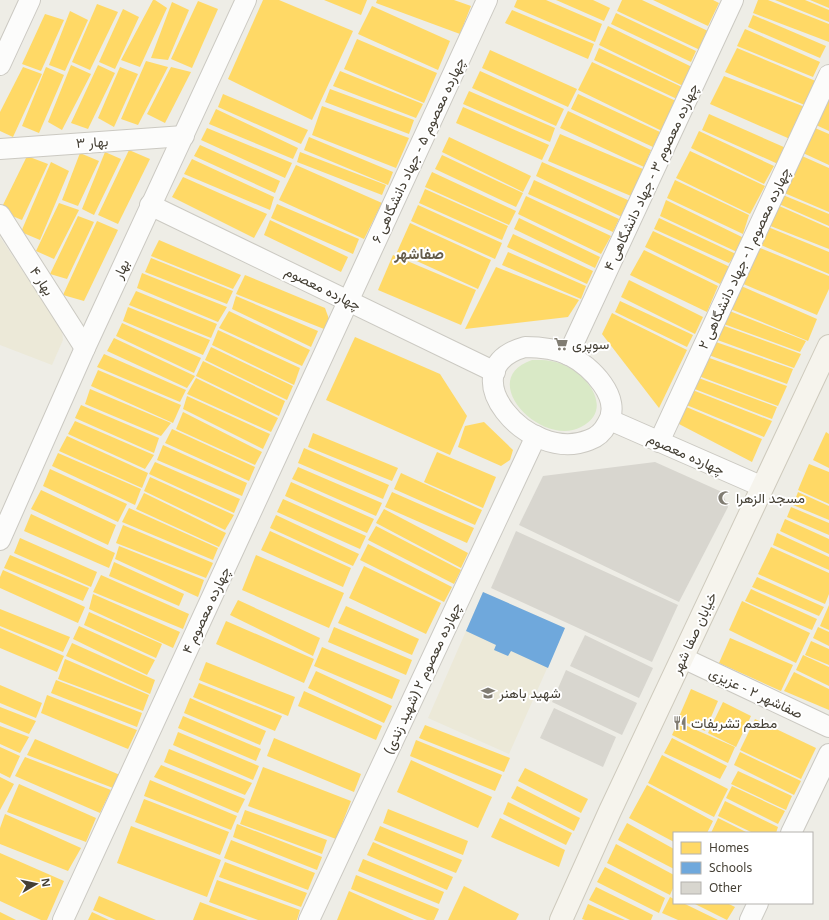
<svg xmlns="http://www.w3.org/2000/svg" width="829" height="920" font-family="'Noto Sans',Vazirmatn,sans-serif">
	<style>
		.education { fill: #ece9d8 }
		.green { fill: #d9e9c6 }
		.homes { fill: #ffd966 }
		.schools { fill: #6fa8dc }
		.building { fill: #d8d6cf }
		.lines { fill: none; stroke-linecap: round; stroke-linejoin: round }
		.minor-casing { stroke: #cbc9c2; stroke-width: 22 }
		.secondary-casing { stroke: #cecabd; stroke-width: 24 }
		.minor { stroke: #fcfcfb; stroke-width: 20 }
		.secondary { stroke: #f6f4ed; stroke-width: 22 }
		.labels { text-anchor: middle; stroke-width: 4; stroke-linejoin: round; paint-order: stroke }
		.street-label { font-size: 14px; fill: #443f34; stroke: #fff }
		.poi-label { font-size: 14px; fill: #443f34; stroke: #fff; text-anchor: start }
		.neighbourhood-label { font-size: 15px; font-weight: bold; fill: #665d4b; stroke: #fff }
	</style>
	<rect width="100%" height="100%" fill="#eeede6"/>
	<g class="education">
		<path d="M0,237l62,93 1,10 -11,25 -52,-20z"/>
		<path d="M483,592l82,36 -56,126 -81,-36z"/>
	</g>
	<path class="green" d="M532,360c13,0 24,0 36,7 22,11 45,44 13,60 -40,21 -106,-48 -49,-67z"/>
	<g class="homes">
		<path d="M153,0h2l12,8 -27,59 -19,-7z"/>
		<path d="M263,0h16l74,31 -41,89 -84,-41z"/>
		<path d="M324,0h43l-6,15z"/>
		<path d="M377,0h77l17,6 -11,28 -84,-31z"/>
		<path d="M517,0h29l56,24 -7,18 -81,-35z"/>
		<path d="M556,0h37l17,8 -6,13z"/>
		<path d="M622,0h20l66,31 -8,19 -83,-39z"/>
		<path d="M653,0h60l6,3 -11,23z"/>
		<path d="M758,0h10l61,24v18l-76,-29z"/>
		<path d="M775,0h30l24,10v12z"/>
		<path d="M810,0h19v8z"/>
		<path d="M198,1l20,8 -26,59 -21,-9z"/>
		<path d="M172,2l17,8 -21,50 -17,-2z"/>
		<path d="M97,4l21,8 -28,58 -18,-8z"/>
		<path d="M372,6l78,35 -12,29 -80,-36z"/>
		<path d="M123,9l16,8 -24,52 -16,-7z"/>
		<path d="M512,10l82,34 -6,15 -83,-36z"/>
		<path d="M70,11l18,9 -23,51 -16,-6z"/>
		<path d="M616,13l80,38 -5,11 -80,-38z"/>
		<path d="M45,14l19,6 -23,51 -19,-7z"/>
		<path d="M753,15l73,31 -6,12 -72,-31z"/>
		<path d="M608,26l84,41 -9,19 -84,-41z"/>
		<path d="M745,29l75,33 -7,15 -76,-31z"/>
		<path d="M357,39l80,34 -13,30 -80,-34z"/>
		<path d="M599,48l83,39 -5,12 -83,-39z"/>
		<path d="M737,48l81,34 -11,24 -82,-34z"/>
		<path d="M490,50l87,39 -9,18 -86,-39z"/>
		<path d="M146,61l22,6 -30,58 -17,-6z"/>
		<path d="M592,62l84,39 -14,30 -84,-41z"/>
		<path d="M71,65l20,9 -29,56 -14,-8z"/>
		<path d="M98,65l17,8 -27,56 -17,-6z"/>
		<path d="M23,67l19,7 -29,63 -13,-6v-19z"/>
		<path d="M46,67l18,8 -25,58 -17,-7z"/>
		<path d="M120,67l18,7 -24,53 -16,-9z"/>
		<path d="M171,67l20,5 -26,51 -18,-9z"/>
		<path d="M340,71l83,33 -7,14 -83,-32z"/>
		<path d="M480,71l84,38 -8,17 -84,-38z"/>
		<path d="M724,76l81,31 -15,32 -80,-35z"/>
		<path d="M330,89l84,31 -5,14 -84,-32z"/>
		<path d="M469,91l86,37 -5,14 -87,-38z"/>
		<path d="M223,94l85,36 -7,14 -83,-37z"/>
		<path d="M578,94l82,38 -7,15 -82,-38z"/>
		<path d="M829,97v34l-13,-6z"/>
		<path d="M322,106l87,32 -13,30 -84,-33z"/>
		<path d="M463,107l86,38 -7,15 -86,-37z"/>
		<path d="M216,109l82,39 -5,11 -84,-35z"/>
		<path d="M568,111l83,39 -7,17 -84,-39z"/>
		<path d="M709,114l77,34 -8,16 -76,-34z"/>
		<path d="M207,128l85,35 -7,15 -84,-38z"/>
		<path d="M815,128l14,6v31l-26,-12z"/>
		<path d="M699,131l75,35 -10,18 -73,-36z"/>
		<path d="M560,134l83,35 -12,27 -83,-35z"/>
		<path d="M309,137l84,35 -5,13 -84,-35z"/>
		<path d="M449,137l82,39 -8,16 -81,-40z"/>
		<path d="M200,145l80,36 -5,12 -81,-37z"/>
		<path d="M129,150l21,9 -32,65 -20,-9z"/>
		<path d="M690,151l75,35 -15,28 -74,-36z"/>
		<path d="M105,152l16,7 -27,56 -12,-6z"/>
		<path d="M300,152l86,33 -4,10 -85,-33z"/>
		<path d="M80,153l19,8 -21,45 -16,-6z"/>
		<path d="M442,155l81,38 -7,14 -81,-38z"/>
		<path d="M27,156l21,8 -26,56 -22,-9z"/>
		<path d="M802,156l27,12v44l-47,-20z"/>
		<path d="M192,159l82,38 -4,13 -86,-36z"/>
		<path d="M51,162l18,9 -29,69 -19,-8z"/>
		<path d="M542,162l88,39 -8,16 -86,-41z"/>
		<path d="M296,165l86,38 -18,36 -85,-39z"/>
		<path d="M432,172l84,39 -7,14 -84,-38z"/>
		<path d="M183,177l84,37 -13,24 -82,-41z"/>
		<path d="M534,180l85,39 -6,13 -85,-38z"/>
		<path d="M675,180l74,35 -6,19 -76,-36z"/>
		<path d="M425,189l83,37 -6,14 -83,-37z"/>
		<path d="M783,195l46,19v12l-50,-22z"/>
		<path d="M526,196l85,40 -10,18 -83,-40z"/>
		<path d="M666,200l78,38 -7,14 -77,-36z"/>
		<path d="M59,203l20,7 -25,49 -18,-8z"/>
		<path d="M277,204l82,35 -6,15 -82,-36z"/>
		<path d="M418,205l84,38 -7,16 -84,-38z"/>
		<path d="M777,205l52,23v21l-61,-24z"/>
		<path d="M78,216l16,6 -27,57 -17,-5z"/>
		<path d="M519,218l81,39 -5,11 -81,-39z"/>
		<path d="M659,218l77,36 -7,9 -75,-34z"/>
		<path d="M270,220l78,37 -7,15 -77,-37z"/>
		<path d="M97,221l21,9 -34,71 -21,-6z"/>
		<path d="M410,223l81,37 -13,29 -81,-37z"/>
		<path d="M768,227l61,25v22l-68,-29z"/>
		<path d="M653,231l77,36 -10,17 -75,-37z"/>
		<path d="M513,234l80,37 -6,13 -80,-37z"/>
		<path d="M159,240l82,35 -8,14 -82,-33z"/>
		<path d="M760,248l69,28v13l-12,26 -76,-32z"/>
		<path d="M644,250l74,36 -11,26 -77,-37z"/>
		<path d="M508,252l78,34 -5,13 -79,-34z"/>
		<path d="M393,255l83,35 -15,35 -83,-35z"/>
		<path d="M151,258l82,33 -6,13 -82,-32z"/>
		<path d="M496,267l83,33 -11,17 -103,12z"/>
		<path d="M142,273l85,34 -9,15 -81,-34z"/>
		<path d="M245,275l80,33 4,11 -5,10 -88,-35z"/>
		<path d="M629,280l74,37 -8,17 -74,-37z"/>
		<path d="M739,285l78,34 -9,22 -80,-33z"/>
		<path d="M136,291l81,33 -6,14 -82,-33z"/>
		<path d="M236,296l82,35 -7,16 -79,-38z"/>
		<path d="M620,301l73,34 -6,12 -72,-35z"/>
		<path d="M128,307l82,33 -7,15 -80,-34z"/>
		<path d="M727,310l79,31 -6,11 -79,-29z"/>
		<path d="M229,311l81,39 -8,16 -83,-38z"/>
		<path d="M612,313l75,37 -28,58 -57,-74z"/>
		<path d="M122,323l79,35 -7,15 -78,-37z"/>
		<path d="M719,324l82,30 -7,14 -82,-30z"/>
		<path d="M218,330l82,38 -6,17 -82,-40z"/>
		<path d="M355,337l85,37 27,42 -17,39 -124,-55z"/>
		<path d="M114,338l81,38 -8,12 -80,-37z"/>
		<path d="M713,341l80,28 -6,15 -81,-30z"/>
		<path d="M211,347l82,39 -6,14 -82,-40z"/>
		<path d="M104,354l82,36 -6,12 -83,-35z"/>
		<path d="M704,356l83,30 -9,20 -82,-31z"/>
		<path d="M203,361l82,40 -6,15 -83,-40z"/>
		<path d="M98,370l83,35 -8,18 -82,-37z"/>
		<path d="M696,377l81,30 -5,12 -80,-31z"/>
		<path d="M196,378l82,40 -7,14 -84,-38z"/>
		<path d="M90,389l81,34 -10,13 -76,-32z"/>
		<path d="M690,389l82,32 -8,16 -80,-33z"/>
		<path d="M187,396l83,38 -7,15 -80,-40z"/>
		<path d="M81,405l78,33 -5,15 -79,-35z"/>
		<path d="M684,406l78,33 -10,23 -75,-39z"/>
		<path d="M183,412l79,40 -7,13 -79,-36z"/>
		<path d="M75,421l79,34 -9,14 -77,-35z"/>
		<path d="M484,422l29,28 -3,10 -9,6 -43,-19 7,-21z"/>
		<path d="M172,429l83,38 -6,14 -84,-38z"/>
		<path d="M826,432l3,2v34l-16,-8z"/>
		<path d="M313,433l85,35 -6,13 -84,-34z"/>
		<path d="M67,436l81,37 -6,15 -83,-37z"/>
		<path d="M163,445l84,38 -5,13 -85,-36z"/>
		<path d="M304,448l85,37 -6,14 -85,-36z"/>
		<path d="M437,452l59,25 -13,31 -59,-26z"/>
		<path d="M58,453l83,36 -6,16 -83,-39z"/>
		<path d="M155,462l85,37 -6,14 -85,-39z"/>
		<path d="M809,464l20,8v32l-31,-14z"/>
		<path d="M298,467l84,36 -6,13 -84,-37z"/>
		<path d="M50,469l77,35 -9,18 -75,-36z"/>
		<path d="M401,473l81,37 -7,15 -81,-36z"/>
		<path d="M150,477l84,38 -9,15 -81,-39z"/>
		<path d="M291,482l83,37 -7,14 -82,-37z"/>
		<path d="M41,490l75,35 -8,20 -77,-36z"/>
		<path d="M392,492l82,36 -7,15 -82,-36z"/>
		<path d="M798,492l31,14v14l-36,-15z"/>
		<path d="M144,493l82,40 -7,14 -83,-38z"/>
		<path d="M283,499l83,37 -6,13 -83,-37z"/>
		<path d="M791,507l38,16v12l-42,-18z"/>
		<path d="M129,508l89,40 -5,12 -91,-38z"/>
		<path d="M384,509l84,44 -7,15 -85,-45z"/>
		<path d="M31,514l84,39 -6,15 -85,-37z"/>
		<path d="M276,515l83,39 -6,12 -83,-38z"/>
		<path d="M785,519l44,20v15l-49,-23z"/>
		<path d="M123,525l90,38 -7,15 -90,-35z"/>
		<path d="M376,526l85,44 -7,14 -86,-44z"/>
		<path d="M270,531l81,37 -8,19 -82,-37z"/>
		<path d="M777,533l52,24v13l-56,-25z"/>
		<path d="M20,538l77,34 -6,15 -77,-34z"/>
		<path d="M368,544l84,43 -8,15 -84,-42z"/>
		<path d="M119,546l85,34 -6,17 -83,-38z"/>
		<path d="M771,547l58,26v21l-4,10 -67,-30z"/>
		<path d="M10,555l79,33 -6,13 -79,-33z"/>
		<path d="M256,555l88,38 -15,35 -87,-38z"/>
		<path d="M114,562l70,32 -5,12 -70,-30z"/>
		<path d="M364,566l77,37 -15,31 -77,-36z"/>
		<path d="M3,570l82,37 -7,16 -78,-35v-11z"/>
		<path d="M101,575l88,39 -6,15 -90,-37z"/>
		<path d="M757,577l67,30 -5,9 -67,-29z"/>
		<path d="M751,589l66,30 -5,11 -67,-29z"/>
		<path d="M93,594l87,38 -7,16 -84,-39z"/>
		<path d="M238,600l82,38 -7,18 -83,-41z"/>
		<path d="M742,601l68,32 -14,30 -67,-33z"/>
		<path d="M829,605v25l-9,-4z"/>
		<path d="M346,606l73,33 -7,16 -74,-32z"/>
		<path d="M0,609l70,28 -7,15 -63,-26z"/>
		<path d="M89,612l73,32 -6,14 -72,-33z"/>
		<path d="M226,621l88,38 -10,24 -88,-39z"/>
		<path d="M79,626l76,34 -8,15 -74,-36z"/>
		<path d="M334,627l78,33 -6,15 -78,-33z"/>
		<path d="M818,627l11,5v14l-16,-8z"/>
		<path d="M0,628l64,28 -7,16 -57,-24z"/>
		<path d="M730,638l63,27 -12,26 -62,-28z"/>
		<path d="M811,641l18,8v16l-24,-10z"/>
		<path d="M72,643l83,37 -5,14 -84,-38z"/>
		<path d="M322,647l78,33 -8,19 -78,-33z"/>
		<path d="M803,655l26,12v19l-33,-16z"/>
		<path d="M65,659l84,36 -6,16 -85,-32z"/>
		<path d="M206,662l89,35 -7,19 -89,-36z"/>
		<path d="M316,671l76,35 -8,17 -76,-35z"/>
		<path d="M794,672l35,17v21l-45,-19z"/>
		<path d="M56,680l86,33 -5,14 -86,-34z"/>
		<path d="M199,683l83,33 -7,15 -82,-34z"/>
		<path d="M0,685l42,18 -6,15 -36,-15z"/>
		<path d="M691,689l27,12 -13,30 -27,-12z"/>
		<path d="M304,691l78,35 -6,14 -78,-34z"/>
		<path d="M47,695l90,35 -9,19 -87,-36z"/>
		<path d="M190,698l76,33 -6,14 -76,-32z"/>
		<path d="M723,702l28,14 -15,31 -28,-14z"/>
		<path d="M0,707l36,14 -7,13 -29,-12z"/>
		<path d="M183,716l78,33 -5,12 -78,-33z"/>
		<path d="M755,719l61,29 -15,31 -61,-29z"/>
		<path d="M678,722l57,25 -7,16 -56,-28z"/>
		<path d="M425,725l85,33 -6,14 -85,-34z"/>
		<path d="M0,726l29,11 -9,16 -20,-9z"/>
		<path d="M178,732l81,34 -6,14 -80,-35z"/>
		<path d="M274,738l87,36 -7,18 -87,-36z"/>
		<path d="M672,738l55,28 -7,13 -56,-26z"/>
		<path d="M35,739l85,36 -7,13 -86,-33z"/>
		<path d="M416,740l86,35 -7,16 -85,-35z"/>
		<path d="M0,747l20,9 -10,22 -10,-5z"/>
		<path d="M169,749l83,34 -7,12 -81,-33z"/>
		<path d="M740,752l61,29 -7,14 -60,-30z"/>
		<path d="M662,755l66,34 -14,28 -66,-34z"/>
		<path d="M25,757l86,33 -11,23 -85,-37z"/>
		<path d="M411,760l81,37 -14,31 -81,-36z"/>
		<path d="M161,765l84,34 -7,14 -84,-36z"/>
		<path d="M263,767l88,34 -15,38 -88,-33z"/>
		<path d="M525,768l63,31 -7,14 -63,-32z"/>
		<path d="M738,771l54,25 -6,14 -55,-26z"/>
		<path d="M0,777l14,7 -14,26z"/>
		<path d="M150,780l87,36 -6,14 -87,-34z"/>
		<path d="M19,784l77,34 -10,24 -79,-30z"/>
		<path d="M647,785l66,36 -6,12h-33v9l-45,-24z"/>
		<path d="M517,786l63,32 -6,13 -63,-33z"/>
		<path d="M732,786l53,25 -7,13 -52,-26z"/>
		<path d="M144,799l85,33 -9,23 -85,-33z"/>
		<path d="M725,801l53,26 -2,6h-23l-35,-17z"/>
		<path d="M508,802l64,31 -6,12 -63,-31z"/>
		<path d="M388,809l80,32 -5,14 -80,-32z"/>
		<path d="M245,810l82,30 -5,14 -82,-30z"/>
		<path d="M5,814l76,34 -13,23 -68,-27v-16z"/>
		<path d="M500,818l65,32 -6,17 -68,-30z"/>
		<path d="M718,818l30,15h-37z"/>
		<path d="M627,823l47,26v20l-56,-29z"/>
		<path d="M237,824l85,33 -5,13 -84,-33z"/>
		<path d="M131,826l90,34 -14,37 -90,-34z"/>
		<path d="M380,826l82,34 -6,13 -82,-33z"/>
		<path d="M231,840l84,33 -7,17 -84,-32z"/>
		<path d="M373,842l80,35 -6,13 -80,-35z"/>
		<path d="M616,844l58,31v11l-4,9 -63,-32z"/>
		<path d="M0,853l64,28 -17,39h-6l-41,-19z"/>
		<path d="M363,859l81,33 -5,12 -81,-33z"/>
		<path d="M225,862l82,31 -6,14 -82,-30z"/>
		<path d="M605,867l60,31 -6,15 -62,-31z"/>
		<path d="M356,875l83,34 -5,11h-7l-76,-31z"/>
		<path d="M217,880l83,30 -3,10h-39l-49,-18z"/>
		<path d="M464,886l55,28 -3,6h-68z"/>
		<path d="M596,887l57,28 -2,5h-21l-41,-20z"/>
		<path d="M349,891l65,29h-77z"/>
		<path d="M99,896l57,24h-40l-23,-10z"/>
		<path d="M670,897l4,2v4h9l35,17h-40l-16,-7z"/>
		<path d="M200,902l48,18h-55z"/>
		<path d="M693,903h34l8,4 -8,13z"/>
		<path d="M588,904l37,16h-40l-3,-1z"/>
		<path d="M0,912l16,8h-16z"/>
		<path d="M92,912l17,8h-21z"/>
	</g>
	<path class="schools" d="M483,592l82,36 -17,40 -37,-17 -3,5 -14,-6 2,-5 -30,-14z"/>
	<g class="building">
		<path d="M655,462l67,30 6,15 -49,95 -160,-77 24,-49z"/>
		<path d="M516,531l162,74 -26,57 -161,-74z"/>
		<path d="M585,635l68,33 -14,30 -69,-32z"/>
		<path d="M566,670l71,33 -15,32 -70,-33z"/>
		<path d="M554,708l62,29 -13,30 -63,-29z"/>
	</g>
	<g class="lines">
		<defs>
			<g id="minor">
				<path d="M0,65l30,-65"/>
				<path d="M0,149l184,-13"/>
				<path d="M150,205l345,167"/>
				<path d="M0,215l85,133"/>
				<path d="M525,347c15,0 29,1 44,8 21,11 55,43 38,69 -4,8 -9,13 -18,16 -61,25 -142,-71 -64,-93z"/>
				<path d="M568,355l165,-355"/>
				<path d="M610,420l153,67"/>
				<path d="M659,442l170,-367"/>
				<path d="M0,540l85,-192 161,-348"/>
				<path d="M683,658l146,69"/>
				<path d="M791,833l38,-79"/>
				<path d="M63,920l424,-920"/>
				<path d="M309,920l227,-484"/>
				<path d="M750,920l8,-17"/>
			</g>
			<path id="secondary" d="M561,920l49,-109 219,-465"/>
		</defs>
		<use href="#minor" class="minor-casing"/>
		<use href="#secondary" class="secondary-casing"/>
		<use href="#minor" class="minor"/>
		<use href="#secondary" class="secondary"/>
	</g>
	<defs>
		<symbol id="supermarket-bare" viewBox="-9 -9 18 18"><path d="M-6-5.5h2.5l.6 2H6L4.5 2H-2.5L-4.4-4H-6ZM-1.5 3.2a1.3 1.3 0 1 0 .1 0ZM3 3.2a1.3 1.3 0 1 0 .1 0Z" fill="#807c72" stroke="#fff" stroke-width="2.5" paint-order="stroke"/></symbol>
		<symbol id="mosque-bare" viewBox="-9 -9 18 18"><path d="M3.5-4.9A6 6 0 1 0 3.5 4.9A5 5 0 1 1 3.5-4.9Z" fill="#807c72" stroke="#fff" stroke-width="2.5" paint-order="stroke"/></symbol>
		<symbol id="school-bare" viewBox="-9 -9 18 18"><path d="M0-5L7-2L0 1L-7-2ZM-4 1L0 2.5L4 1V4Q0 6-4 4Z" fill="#807c72" stroke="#fff" stroke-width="2.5" paint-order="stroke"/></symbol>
		<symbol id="restaurant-bare" viewBox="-9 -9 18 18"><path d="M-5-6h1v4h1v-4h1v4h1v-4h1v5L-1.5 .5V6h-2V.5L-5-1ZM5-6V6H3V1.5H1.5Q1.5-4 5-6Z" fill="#807c72" stroke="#fff" stroke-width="2.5" paint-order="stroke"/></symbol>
	</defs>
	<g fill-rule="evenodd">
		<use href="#supermarket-bare" x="551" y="334" width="20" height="20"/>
		<use href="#mosque-bare" x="715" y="488" width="20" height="20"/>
		<use href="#school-bare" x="478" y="683" width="20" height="20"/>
		<use href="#restaurant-bare" x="670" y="713" width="20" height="20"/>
	</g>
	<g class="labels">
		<g class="street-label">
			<text transform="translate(92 142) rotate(-4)" y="5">بهار ۳</text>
			<text transform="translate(418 150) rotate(-65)" y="5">چهارده معصوم ۵ - جهاد دانشگاهی ۶</text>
			<text transform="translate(651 177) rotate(-65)" y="5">چهارده معصوم ۳ - جهاد دانشگاهی ۴</text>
			<text transform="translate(744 258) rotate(-65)" y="5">چهارده معصوم ۱ - جهاد دانشگاهی ۲</text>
			<text transform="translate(121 269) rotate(-65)" y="5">بهار</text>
			<text transform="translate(42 281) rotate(57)" y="5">بهار ۴</text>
			<text transform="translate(323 288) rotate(26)" y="5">چهارده معصوم</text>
			<text transform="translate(686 454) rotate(24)" y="5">چهارده معصوم</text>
			<text transform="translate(206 610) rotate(-65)" y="5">چهارده معصوم ۴</text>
			<text transform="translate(694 633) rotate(-65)" y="5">خیابان صفا شهر</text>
			<text transform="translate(422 678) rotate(-65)" y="5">چهارده معصوم ۲ (شهید زندی)</text>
			<text transform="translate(756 693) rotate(25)" y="5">صفاشهر ۲ - عزیزی</text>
		</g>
		<g class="poi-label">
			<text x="572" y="349">سوپری</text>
			<text x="736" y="503">مسجد الزهرا</text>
			<text x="499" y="698">شهید باهنر</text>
			<text x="691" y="728">مطعم تشريفات</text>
		</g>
		<g class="neighbourhood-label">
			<text x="419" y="259">صفاشهر</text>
		</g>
	</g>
	<rect x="673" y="832" width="140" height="72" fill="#ffffff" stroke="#b4b2ae"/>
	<rect x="681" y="842" width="20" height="12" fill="#ffd966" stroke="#b4b2ae"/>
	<text x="709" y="852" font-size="12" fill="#443f34">Homes</text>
	<rect x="681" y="862" width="20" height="12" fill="#6fa8dc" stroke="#b4b2ae"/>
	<text x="709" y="872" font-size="12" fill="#443f34">Schools</text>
	<rect x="681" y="882" width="20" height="12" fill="#d8d6cf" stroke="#b4b2ae"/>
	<text x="709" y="892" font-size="12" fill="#443f34">Other</text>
	<g transform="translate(36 884) rotate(81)" stroke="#ffffff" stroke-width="3" paint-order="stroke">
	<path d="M0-3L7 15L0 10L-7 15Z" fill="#443f34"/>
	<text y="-6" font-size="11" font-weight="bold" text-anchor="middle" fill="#443f34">N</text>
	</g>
</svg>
